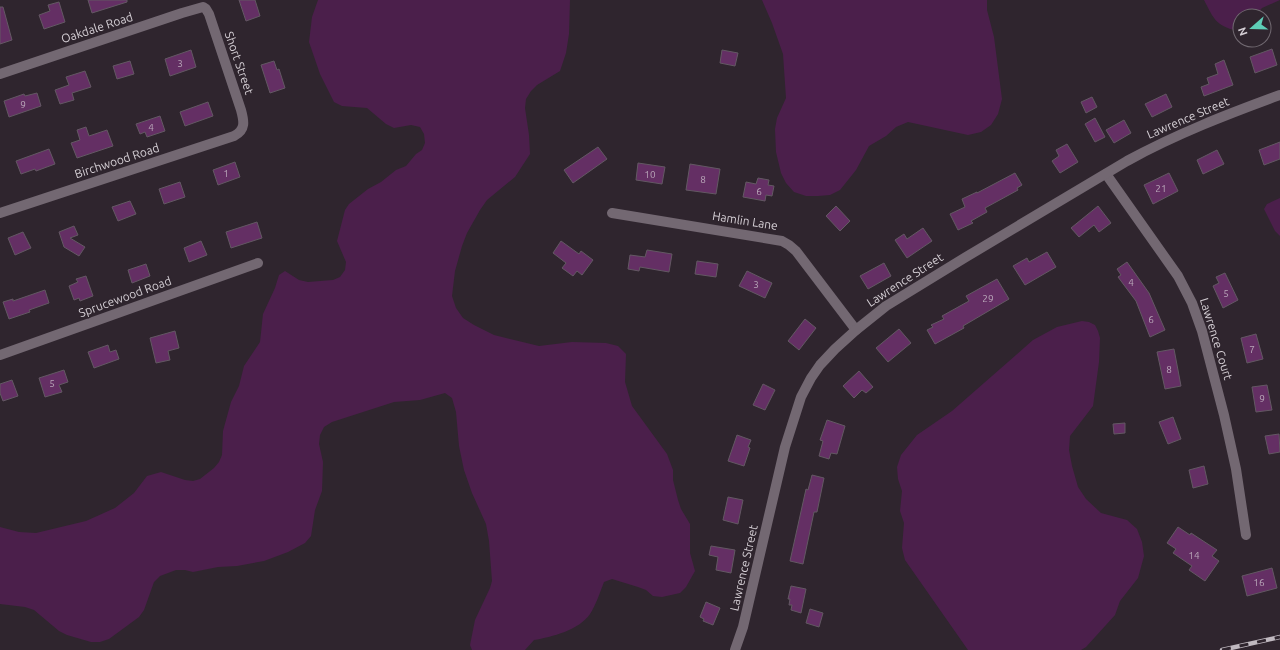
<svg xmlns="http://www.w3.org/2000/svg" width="1280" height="650" font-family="Ubuntu,sans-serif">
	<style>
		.green { fill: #4b1f4b }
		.building { fill: #642f64; stroke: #635863 }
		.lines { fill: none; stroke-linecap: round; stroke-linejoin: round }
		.minor { stroke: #736872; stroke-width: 10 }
		.rail-casing { stroke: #c0b9c0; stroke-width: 4.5 }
		.rail { stroke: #2f252e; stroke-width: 3; stroke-dasharray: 9; stroke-linecap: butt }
		.labels { text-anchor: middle; stroke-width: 3; stroke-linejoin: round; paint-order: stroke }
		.number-label { font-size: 10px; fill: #b9a7b9 }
		.street-label { font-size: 12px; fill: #d5cfd5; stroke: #2f252e }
	</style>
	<rect width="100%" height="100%" fill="#2f252e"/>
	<g class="green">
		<path d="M318,0h252l-1,34 -3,19 -6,18 -23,14 -6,6 -5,8 -1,9 4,27 1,19 -15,23 -28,23 -7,10 -13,23 -5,13 -7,25 -3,25 4,12 7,10 11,7 20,10 45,11 33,-4 34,1 12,3 8,8 -1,28 7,24 35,48 6,16v10l5,20 3,9 9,15v29l5,18 -9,16 -6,6 -18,4 -9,-1 -7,-6 -8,-3 -26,-8 -8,3c-4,10 -8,23 -14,32 -11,16 -38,23 -56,26l-9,10h-53l-2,-5 5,-25 15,-32 2,-7 -3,-40 -3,-17 -14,-31 -8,-23 -5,-24 -3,-34 -4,-14 -7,-5 -25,7 -26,2 -62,20 -8,5 -4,8 -1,9 4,18 -1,29 -7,19 -4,26 -6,7 -17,9 -24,9 -27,5 -19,1 -25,5 -8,-2h-9l-16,6 -6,6 -10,28 -5,7 -30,22 -9,3h-9l-24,-7 -8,-4 -25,-21 -9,-3 -25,-3v-77l19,5 17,1 50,-12 29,-13 19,-15 13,-17 14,-4 24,8 8,1 7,-2 14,-11 5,-6 3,-7 1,-24 8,-29 8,-16 5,-20 16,-24 3,-28 12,-26 4,-13 6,-4 14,9 9,2 25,-2 7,-3 5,-7 1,-8 -9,-21 8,-31 4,-6 19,-15 13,-7 15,-12 10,-4 10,-12 6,-4 3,-7 -1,-9 -4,-7 -9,-2 -17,3 -8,-4 -19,-16 -25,-2 -8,-4 -14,-28 -11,-32 3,-25z"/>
		<path d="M762,0h225v10l7,27 8,62 -4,15 -7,11 -10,7 -13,3 -60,-13 -12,5 -10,9 -17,10 -13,24 -16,20 -10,5 -12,1h-12l-12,-4 -8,-9 -5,-10 -5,-21 -1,-23 2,-11 9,-20 -3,-44 -11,-31z"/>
		<path d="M1204,0h76l-18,8 -7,8h-15v12l-3,3c-22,-6 -23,-12 -33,-31z"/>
		<path d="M1280,198v38l-5,-5 -11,-22 3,-5z"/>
		<path d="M1082,321l7,1 6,3 3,6 2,7 -1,24 -6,44 -23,30 -1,14 3,16 6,21 8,12 15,14 26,7 10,9 5,13 2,14 -6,22 -18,23 -5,14 -29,32 -5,3h-113l-63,-90 -3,-12 2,-25 -4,-12 2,-20 -4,-12 -1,-12 4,-12 16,-20 35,-24 81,-71 24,-13z"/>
	</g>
	<g class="building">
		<path d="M88,0h39v2l-35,11z"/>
		<path d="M239,0h16l5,16 -14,5z"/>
		<path d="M59,2l6,20 -21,7 -5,-14 11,-4 -2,-6z"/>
		<path d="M0,7h3l9,33 -12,4z"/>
		<path d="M1272,49l5,16 -22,8 -5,-16z"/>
		<path d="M191,50l5,17 -26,9 -5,-17z"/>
		<path d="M722,50l16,3 -3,13 -15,-3z"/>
		<path d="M1224,60l9,25 -29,11 -3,-9 8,-3 -2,-6 11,-4 -3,-10z"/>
		<path d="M130,61l4,13 -17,5 -4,-13z"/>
		<path d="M274,61l3,9 2,-1 6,19 -15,5 -9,-28z"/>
		<path d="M85,71l6,16 -19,6 2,7 -14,4 -5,-14 14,-5 -3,-8z"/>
		<path d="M37,93l4,13 -32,11 -5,-16 20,-7 1,2z"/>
		<path d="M1166,94l6,13 -20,10 -7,-13z"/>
		<path d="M1092,97l5,10 -11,6 -5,-11z"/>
		<path d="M208,102l5,14 -28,10 -5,-14z"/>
		<path d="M160,116l5,15 -18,6 -2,-5 -5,2 -4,-10z"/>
		<path d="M1095,118l10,19 -10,5 -10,-18z"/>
		<path d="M1124,120l7,13 -17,10 -8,-13z"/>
		<path d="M86,127l3,9 18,-6 6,16 -36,12 -6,-15 9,-3 -3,-10z"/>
		<path d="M1280,142v17l-16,6 -5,-15z"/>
		<path d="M1067,144l11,18 -18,11 -8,-12 7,-5 -3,-6z"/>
		<path d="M598,147l9,12 -34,24 -9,-13z"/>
		<path d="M49,149l6,15 -19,7 -1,-2 -14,5 -5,-13z"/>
		<path d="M1217,150l7,14 -21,10 -6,-14z"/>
		<path d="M235,162l5,15 -22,8 -5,-15z"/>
		<path d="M638,163l27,4 -3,17 -26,-4z"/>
		<path d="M690,164l30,5 -4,25 -30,-4z"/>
		<path d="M1015,173l7,12 -5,3 1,2 -33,18 2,4 -16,9 2,2 -15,7 -8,-16 15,-7 -3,-8 15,-7v1z"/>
		<path d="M1169,173l9,18 -25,13 -9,-19z"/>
		<path d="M758,178l11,2 -1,5 6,1 -2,10 -6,-1 -1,6 -22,-4 3,-15 10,2z"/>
		<path d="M180,182l5,15 -21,7 -5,-15z"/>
		<path d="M130,201l6,13 -18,7 -6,-14z"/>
		<path d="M836,206l14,15 -10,10 -14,-15z"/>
		<path d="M1098,206l13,17 -12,9 -5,-7 -15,12 -8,-9z"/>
		<path d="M257,222l5,16 -31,10 -5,-16z"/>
		<path d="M74,226l4,9 -8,3 15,9 -6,9 -15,-9 -5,-15z"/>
		<path d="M923,228l9,13 -25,17 -12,-18 9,-6 3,5z"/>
		<path d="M23,232l8,16 -16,7 -7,-17z"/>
		<path d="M201,241l6,14 -18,7 -5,-14z"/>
		<path d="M561,241l18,13 2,-3 12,9 -11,15 -5,-4 -4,5 -11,-8 4,-5 -13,-10z"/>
		<path d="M647,250l25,4 -3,18 -29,-5 -1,4 -11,-2 2,-14 15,2z"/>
		<path d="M1047,252l9,15 -31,18 -12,-19 14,-8 2,4z"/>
		<path d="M697,261l21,3 -2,13 -21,-3z"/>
		<path d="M1127,262l22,31 16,37 -15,7 -14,-36 -18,-24 3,-2 -4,-6z"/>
		<path d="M884,263l7,13 -23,13 -8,-13z"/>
		<path d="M146,264l4,12 -18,7 -4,-13z"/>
		<path d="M747,271l25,12 -7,15 -26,-12z"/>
		<path d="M1225,273l13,27 -15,8 -10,-22 6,-3 -3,-6z"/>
		<path d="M86,276l7,20 -13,5 -1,-3 -5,2 -5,-14 9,-4 -2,-3z"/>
		<path d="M997,279l12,20 -46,27 1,2 -29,16 -8,-14 6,-3 -2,-2 13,-6 -2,-3 27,-15 -3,-5z"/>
		<path d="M45,290l4,13 -20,7 1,2 -21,7 -6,-17 10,-3v2z"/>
		<path d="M805,319l11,9 -17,22 -11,-9z"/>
		<path d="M899,329l12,14 -23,19 -12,-14z"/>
		<path d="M175,331l4,17 -11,3 2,9 -14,3 -6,-25z"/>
		<path d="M1256,334l7,25 -16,4 -6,-25z"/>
		<path d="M108,345l2,7 6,-2 3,9 -25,9 -6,-16z"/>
		<path d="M1174,349l7,37 -16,3 -8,-37z"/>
		<path d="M64,370l4,12 -9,3 3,7 -17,5 -6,-19z"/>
		<path d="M859,371l14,16 -7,6 -4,-3 -8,8 -11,-12z"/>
		<path d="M12,380l6,16 -15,5 -3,-8v-9z"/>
		<path d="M763,384l12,6 -10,20 -12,-5z"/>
		<path d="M1267,385l5,25 -16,2 -4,-25z"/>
		<path d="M1173,417l8,22 -13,5 -9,-22z"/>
		<path d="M827,420l18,6 -8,28 -6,-1 -2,6 -10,-3 4,-15 -3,-1z"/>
		<path d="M1125,423v10l-11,1 -1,-10z"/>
		<path d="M1279,434l1,18 -11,2 -4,-18z"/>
		<path d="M737,435l14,5 -3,7 2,1 -6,18 -16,-5z"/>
		<path d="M1204,466l4,18 -15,4 -4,-18z"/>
		<path d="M812,475l12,3 -7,34h-3l-11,52 -13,-3 16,-72 2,1z"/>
		<path d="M728,497l15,3 -5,24 -15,-4z"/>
		<path d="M1178,527l12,8 1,-2 26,17 -5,6 7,5 -14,20 -16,-11 3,-4 -19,-13 3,-4 -9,-6z"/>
		<path d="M711,546l24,4 -4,23 -15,-3 2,-13 -9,-2z"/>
		<path d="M1272,568l5,20 -30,8 -5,-20z"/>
		<path d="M791,586l15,3 -5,24 -10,-3 1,-5h-3l1,-6h-2z"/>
		<path d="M706,602l14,6 -7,17 -10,-4 1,-2 -4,-2z"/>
		<path d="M810,609l13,4 -4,14 -13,-4z"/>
	</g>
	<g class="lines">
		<g class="minor">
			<path d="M0,74l182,-61 21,-6 3,2 3,5 32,96c3,11 5,20 -7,26l-234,77"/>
			<path d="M1106,174l72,102 14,27 10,28 22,84 12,54 10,66"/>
			<path d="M612,213l170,28 7,4 7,6 60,79"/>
			<path d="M0,355l258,-92"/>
			<path d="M735,650l8,-23 42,-180 16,-50 10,-19 9,-13 15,-16 21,-19 30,-24 80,-49 161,-96c49,-27 101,-47 153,-66"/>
		</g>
		<defs>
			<path id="rail" d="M1222,650l58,-13"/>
		</defs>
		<use href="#rail" class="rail-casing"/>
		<use href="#rail" class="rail"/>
	</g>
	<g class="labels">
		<g class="number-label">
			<text x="180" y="67">3</text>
			<text x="23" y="108">9</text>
			<text x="151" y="131">4</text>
			<text x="226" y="177">1</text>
			<text x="650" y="178">10</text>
			<text x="703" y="183">8</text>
			<text x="1161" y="192">21</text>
			<text x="759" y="195">6</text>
			<text x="1131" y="286">4</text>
			<text x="756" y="288">3</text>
			<text x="1226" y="297">5</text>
			<text x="988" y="302">29</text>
			<text x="1151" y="323">6</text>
			<text x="1252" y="353">7</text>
			<text x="1169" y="373">8</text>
			<text x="52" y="387">5</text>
			<text x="1262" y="402">9</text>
			<text x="1194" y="559">14</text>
			<text x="1259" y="586">16</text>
		</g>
		<g class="street-label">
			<text transform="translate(97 28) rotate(-18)" y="4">Oakdale Road</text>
			<text transform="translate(239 63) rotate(71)" y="4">Short Street</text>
			<text transform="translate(1188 118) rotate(-23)" y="4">Lawrence Street</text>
			<text transform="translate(117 161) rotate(-18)" y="4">Birchwood Road</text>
			<text transform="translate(745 221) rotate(9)" y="4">Hamlin Lane</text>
			<text transform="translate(905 280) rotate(-33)" y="4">Lawrence Street</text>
			<text transform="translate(125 297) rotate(-20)" y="4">Sprucewood Road</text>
			<text transform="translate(1216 339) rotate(73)" y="4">Lawrence Court</text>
			<text transform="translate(744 568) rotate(-77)" y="4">Lawrence Street</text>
		</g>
	</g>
	<g transform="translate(1252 28) rotate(250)"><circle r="19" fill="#2f252e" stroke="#716971"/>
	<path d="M0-3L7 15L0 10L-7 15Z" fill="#5eceb7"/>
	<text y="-6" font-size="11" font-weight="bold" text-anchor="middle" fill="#d5cfd5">N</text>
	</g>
</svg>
